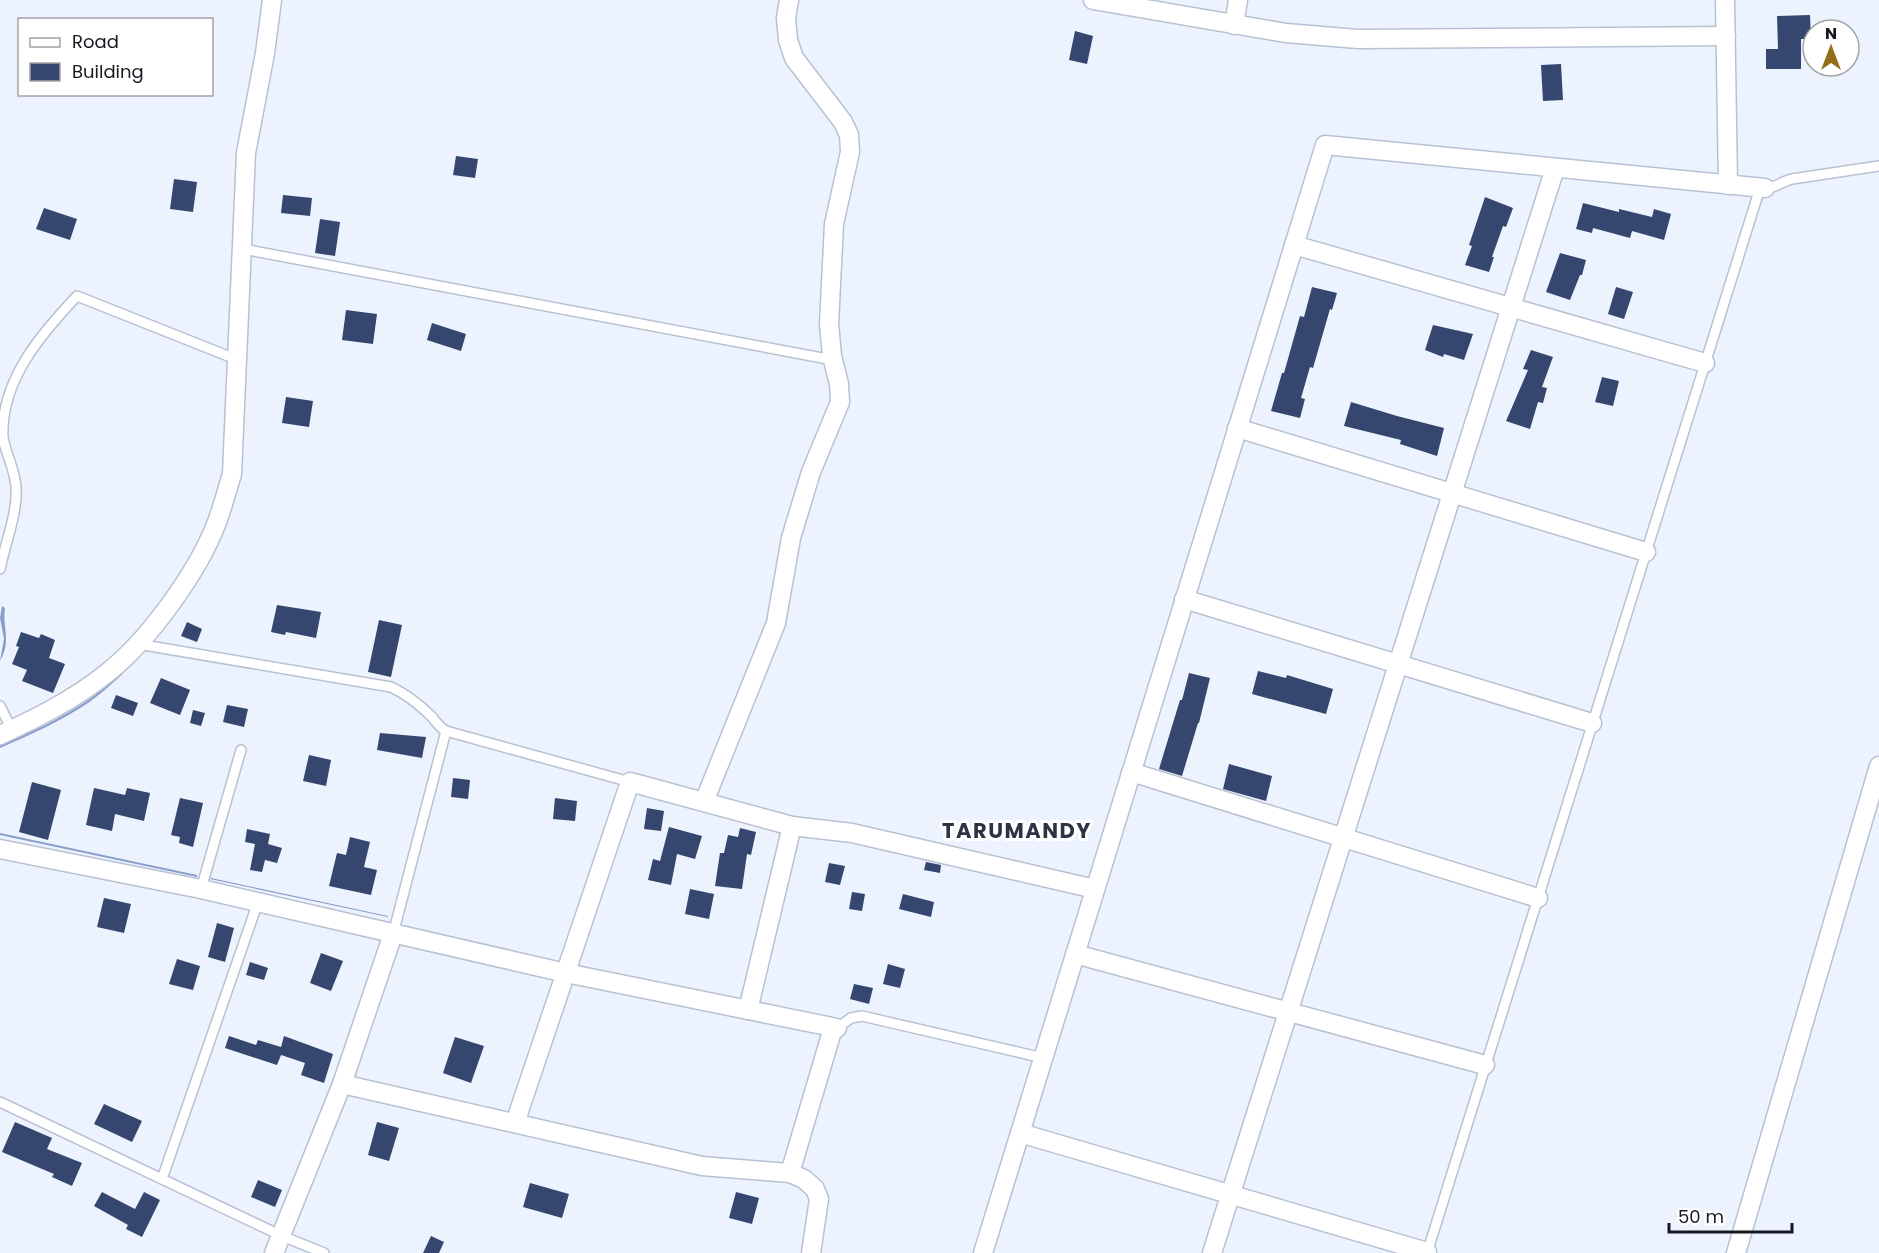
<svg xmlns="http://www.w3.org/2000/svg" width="1879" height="1253" font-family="Poppins,sans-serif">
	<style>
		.water { fill: #889dca }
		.building { fill: #35476e }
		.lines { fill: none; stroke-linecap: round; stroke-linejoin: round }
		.lane-casing { stroke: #b8c1d3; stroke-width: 12 }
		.street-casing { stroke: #b8c1d3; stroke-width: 21 }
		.lane { stroke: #fff; stroke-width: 9 }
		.street { stroke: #fff; stroke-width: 18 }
		.labels { text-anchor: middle; stroke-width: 6; stroke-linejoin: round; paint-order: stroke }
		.district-label { font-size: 21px; font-weight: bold; letter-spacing: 1.5px; fill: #2c3342; stroke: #fff }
	</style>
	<rect width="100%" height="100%" fill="#edf3fe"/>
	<g class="water">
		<path d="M2,606l3,2c-3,20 7,32 -5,53l4,-22 -4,-21z"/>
		<path d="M143,651l1,1c-17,18 -35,36 -56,51 -27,18 -58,32 -88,45v-2c29,-13 60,-27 87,-45 20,-14 38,-32 56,-50z"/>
		<path d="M0,833l197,42v2l-197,-42z"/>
		<path d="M211,878l177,38v1l-178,-38z"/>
	</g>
	<g class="building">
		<path d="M1810,15l1,24h-10v30h-35v-20h12l-1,-33z"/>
		<path d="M1075,31l18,5 -6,28 -18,-4z"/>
		<path d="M1561,64l2,36 -20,1 -2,-36z"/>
		<path d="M456,156l22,3 -3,19 -22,-3z"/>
		<path d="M174,179l23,3 -4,30 -23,-3z"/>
		<path d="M283,195l29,3 -2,18 -29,-3z"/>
		<path d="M1485,197l28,11 -7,19 -3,-1 -11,31h2l-5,15 -24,-7 7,-19 -3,-1z"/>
		<path d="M1583,203l36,9v-3l33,8 2,-8 17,5 -7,26 -32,-9 -2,7 -37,-10 -1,5 -16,-4z"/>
		<path d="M44,208l33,11 -7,21 -34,-11z"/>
		<path d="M320,219l20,3 -5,34 -20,-3z"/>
		<path d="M1560,253l26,7 -4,15h-2l-10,25 -24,-8z"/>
		<path d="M1312,287l25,6 -5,17 -2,-1 -17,59 -3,-1 -9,31 4,1 -5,19 -29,-7 11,-38h2l16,-57 4,1z"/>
		<path d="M1616,287l17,5 -9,27 -16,-5z"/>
		<path d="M346,310l31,4 -4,30 -31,-4z"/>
		<path d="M432,323l34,11 -5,17 -34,-11z"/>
		<path d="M1433,325l40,9 -9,26 -20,-6 -1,3 -18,-7z"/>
		<path d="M1531,350l22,7 -11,30 5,1 -4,15 -5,-1 -8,27 -24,-8 22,-51 -5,-1z"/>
		<path d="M1602,377l17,4 -6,25 -18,-4z"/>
		<path d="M286,397l27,4 -4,26 -27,-4z"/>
		<path d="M1351,402l46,14 47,12 -7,28 -37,-12 1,-4 -57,-14z"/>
		<path d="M277,605l44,7 -5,26 -30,-6 -1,3 -14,-3z"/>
		<path d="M379,620l23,5 -11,52 -23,-5z"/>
		<path d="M187,622l15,7 -5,13 -16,-6z"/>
		<path d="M21,632l18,6 2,-4 14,6 -6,18 16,6 -12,29 -31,-12 5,-11 -15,-6 7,-17 -3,-1z"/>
		<path d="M1258,671l28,7 1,-3 46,14 -7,25 -74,-20z"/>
		<path d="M1189,673l21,5 -11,45h-1l-16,53 -23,-7 21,-69h2z"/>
		<path d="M161,678l29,12 -10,25 -30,-12z"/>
		<path d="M116,695l22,8 -5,13 -22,-8z"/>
		<path d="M227,705l21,4 -4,18 -21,-5z"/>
		<path d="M193,710l12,3 -4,13 -11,-3z"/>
		<path d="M380,733l46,4 -4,21 -45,-8z"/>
		<path d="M309,755l22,5 -5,26 -23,-5z"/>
		<path d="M1229,764l43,12 -6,25 -43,-12z"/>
		<path d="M453,778l17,2 -2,19 -17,-2z"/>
		<path d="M32,782l29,8 -13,50 -29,-8z"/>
		<path d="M94,788l31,7 2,-7 23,5 -6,28 -29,-7 -3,17 -26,-6z"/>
		<path d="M180,798l23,5 -10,44 -14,-4 1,-6 -9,-2z"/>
		<path d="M555,798l22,3 -2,20 -22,-2z"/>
		<path d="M647,808l17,3 -3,20 -17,-2z"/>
		<path d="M669,827l33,9 -7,23 -18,-5 -6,31 -23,-5 5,-21 7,2z"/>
		<path d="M740,828l16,4 -5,23 -4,-1 -5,35 -27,-3 5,-33h4l4,-18 10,2z"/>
		<path d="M247,829l23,5 -2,10 14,4 -5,15 -12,-3 -3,12 -12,-2 5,-26 -10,-2z"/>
		<path d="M350,837l20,5 -6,25 13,3 -6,25 -42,-9 8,-33 9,2z"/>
		<path d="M926,862l15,3 -1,8 -16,-3z"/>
		<path d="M829,863l16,3 -5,19 -15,-3z"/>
		<path d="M690,889l24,5 -5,25 -24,-5z"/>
		<path d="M852,892l13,2 -3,17 -13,-2z"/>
		<path d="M903,894l31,8 -3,15 -32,-8z"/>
		<path d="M104,898l27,6 -7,29 -27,-6z"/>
		<path d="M217,923l17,5 -9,34 -17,-5z"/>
		<path d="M321,953l22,8 -12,30 -21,-8z"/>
		<path d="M177,959l23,7 -7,24 -24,-6z"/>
		<path d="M250,962l18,6 -4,12 -18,-5z"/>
		<path d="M888,964l17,5 -5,19 -17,-4z"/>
		<path d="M854,984l19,4 -4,16 -19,-5z"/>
		<path d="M229,1036l27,9 2,-5 23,7 3,-11 49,18 -9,29 -23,-8 4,-12 -24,-8 -4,10 -52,-17z"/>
		<path d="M455,1037l29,9 -13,37 -28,-10z"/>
		<path d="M104,1104l38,17 -10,21 -38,-18z"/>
		<path d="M15,1122l37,16 -5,11 35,14 -10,23 -20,-9 2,-3 -52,-22z"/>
		<path d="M377,1122l22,6 -10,33 -21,-6z"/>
		<path d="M258,1180l24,10 -7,17 -24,-10z"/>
		<path d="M530,1183l39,11 -7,24 -39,-11z"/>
		<path d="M102,1192l33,17 9,-17 16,8 -18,37 -16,-8 2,-4 -34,-19z"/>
		<path d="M736,1192l23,6 -7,26 -23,-6z"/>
		<path d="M431,1236l13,6 -5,11h-16z"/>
	</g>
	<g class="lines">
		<defs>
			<g id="lane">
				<path d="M1765,188c9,1 17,-7 27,-9l87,-13"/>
				<path d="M243,249l590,111"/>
				<path d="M0,569c5,-25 18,-57 16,-82 -1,-17 -10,-33 -13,-49 -3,-57 38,-104 74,-142l161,64"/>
				<path d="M138,644l253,43c15,7 29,18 41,30 5,6 7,10 14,14l184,51"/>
				<path d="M0,706l12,24"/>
				<path d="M201,889l40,-139"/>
				<path d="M393,934l53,-203"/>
				<path d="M837,1028l14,-10 11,-2 181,42"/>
				<path d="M0,1102l282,134 42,17"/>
				<path d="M162,1179l96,-277"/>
				<path d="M1427,1253l333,-1065"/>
			</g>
			<g id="street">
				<path d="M1093,0l193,33 72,6 368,-3"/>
				<path d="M1725,0l3,185"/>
				<path d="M1234,25l4,-25"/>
				<path d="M1294,245l411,118"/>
				<path d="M1237,428l409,124"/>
				<path d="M1184,599l408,124"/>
				<path d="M0,735c37,-17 75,-36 107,-62 42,-33 91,-101 110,-151 6,-16 10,-32 15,-48l14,-321 19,-100 7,-53"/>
				<path d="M1131,772l407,126"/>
				<path d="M704,802l72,-179 15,-85 20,-66 29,-70 -1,-18 -7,-28 -3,-32 5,-100 16,-72 -1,-17 -6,-13 -49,-64 -6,-18 -2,-22 3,-18"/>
				<path d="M0,849l201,40 365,84 271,55"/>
				<path d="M1075,954l410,111"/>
				<path d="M748,1010l44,-184"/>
				<path d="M342,1084l360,82 88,7 14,6 11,10 4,10 -8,54"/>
				<path d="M515,1123l115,-341 162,44 60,7 243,56"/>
				<path d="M1020,1133l407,119"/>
				<path d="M790,1173l43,-145"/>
				<path d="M274,1253l68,-169 51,-150"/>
				<path d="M983,1253l342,-1108 440,43"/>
				<path d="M1212,1253l343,-1085"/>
				<path d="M1736,1253l143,-487"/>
			</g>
		</defs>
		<use href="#lane" class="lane-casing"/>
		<use href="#street" class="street-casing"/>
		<use href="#lane" class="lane"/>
		<use href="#street" class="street"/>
	</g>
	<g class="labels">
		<g class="district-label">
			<text x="1017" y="838">TARUMANDY</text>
		</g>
	</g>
	<rect x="18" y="18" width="195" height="78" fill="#ffffff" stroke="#a2a3a6" stroke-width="1.5"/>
	<rect x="30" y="38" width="30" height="9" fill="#ffffff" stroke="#a2a3a6" stroke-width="1.5"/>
	<text x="72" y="48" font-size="18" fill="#161920">Road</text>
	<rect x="30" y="63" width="30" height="18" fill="#35476e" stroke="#a2a3a6" stroke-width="1.5"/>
	<text x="72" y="78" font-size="18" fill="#161920">Building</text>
	<g transform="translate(1831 48)"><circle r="28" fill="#ffffff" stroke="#a2a3a6" stroke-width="1.5"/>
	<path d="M0-4.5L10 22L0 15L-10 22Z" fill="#947119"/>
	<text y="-9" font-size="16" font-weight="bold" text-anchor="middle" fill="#161920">N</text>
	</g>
	<path d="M1669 1223v9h123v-9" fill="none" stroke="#161920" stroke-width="3"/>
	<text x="1678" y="1223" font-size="18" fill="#161920" stroke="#ffffff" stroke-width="4.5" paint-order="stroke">50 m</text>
</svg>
